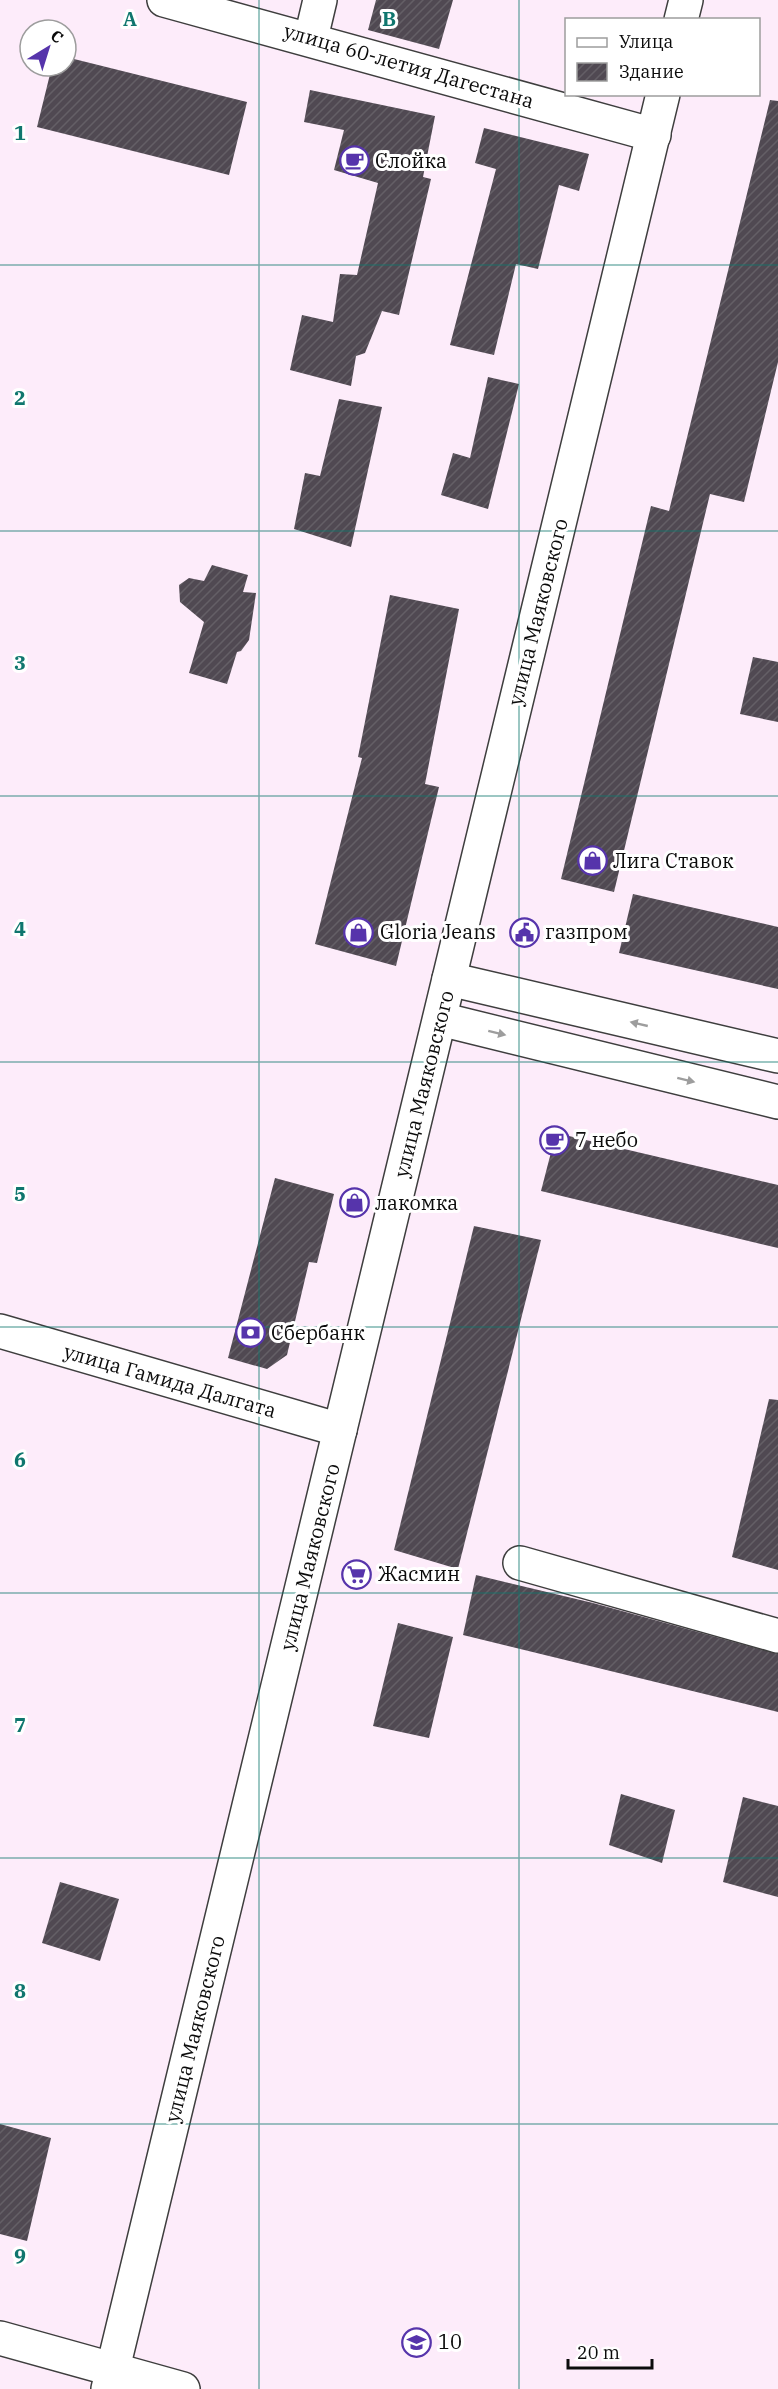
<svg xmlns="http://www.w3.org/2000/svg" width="778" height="2389" font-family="'IBM Plex Serif',serif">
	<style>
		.building { fill: url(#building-hatch) }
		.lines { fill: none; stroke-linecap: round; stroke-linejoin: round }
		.minor-casing { stroke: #3e3e3e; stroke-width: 36 }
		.minor { stroke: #fff; stroke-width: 33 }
		.oneway { fill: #9d9d9d }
		.grid { fill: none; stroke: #0f766e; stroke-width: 1.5; stroke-opacity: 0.55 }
		.labels { text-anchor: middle; stroke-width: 6; stroke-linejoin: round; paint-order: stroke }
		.street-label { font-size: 20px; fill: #0b0b0b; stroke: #fff }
		.poi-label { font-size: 20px; fill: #0b0b0b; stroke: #fff; text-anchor: start }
		.grid-label { font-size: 20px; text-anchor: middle; font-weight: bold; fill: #0f766e; stroke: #fff; stroke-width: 6; stroke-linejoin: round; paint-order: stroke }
	</style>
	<defs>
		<pattern id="building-hatch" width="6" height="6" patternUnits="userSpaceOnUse" patternTransform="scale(1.5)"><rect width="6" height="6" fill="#504952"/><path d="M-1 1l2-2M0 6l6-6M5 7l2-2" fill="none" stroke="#645f66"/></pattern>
	</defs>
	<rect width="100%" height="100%" fill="#fdecfa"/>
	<g class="building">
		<path d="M376,0h77l-14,49 -71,-19z"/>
		<path d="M66,57l181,45 -18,73 -192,-48 15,-61h14z"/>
		<path d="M310,90l125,26 -12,61 8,2 -32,136 -17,-4 -17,42 -9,3 -5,30 -61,-16 12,-55 31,7 7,-48 17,1 21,-92 -44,-13 10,-40 -40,-8z"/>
		<path d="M770,100l8,1v261l-34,140 -34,-8 -96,398 -53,-13 90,-373 18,5z"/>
		<path d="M484,128l105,26 -10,37 -20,-6 -21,84 -22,-5 -22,91 -44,-10 46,-176 -21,-6z"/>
		<path d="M488,377l31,7 -31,125 -47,-14 12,-42 17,5z"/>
		<path d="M339,399l43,8 -31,140 -57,-18 11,-56 15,3z"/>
		<path d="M212,565l36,10 -5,17 13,1 -7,47 -8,11 -4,1 -10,32 -38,-11 15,-51 -24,-20 -1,-17 10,-7 15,3z"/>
		<path d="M390,595l69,14 -34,175 14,3 -43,179 -81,-22 47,-186 -4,-1z"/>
		<path d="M753,657l25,5v60l-38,-8z"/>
		<path d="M633,894l145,33v62l-159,-36z"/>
		<path d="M556,1133l222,52v63l-237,-57z"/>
		<path d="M275,1178l59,16 -17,69 -8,-1 -22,93 -20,14 -39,-11z"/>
		<path d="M474,1226l67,14 -83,329 -64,-19z"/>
		<path d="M769,1399l9,1v170l-46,-13z"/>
		<path d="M476,1575l117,28 185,51v58l-315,-77z"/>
		<path d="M398,1623l55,14 -24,101 -56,-12z"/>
		<path d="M621,1794l54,16 -13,53 -53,-18z"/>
		<path d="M743,1797l35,9v91l-55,-15z"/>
		<path d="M60,1882l59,17 -19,62 -58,-18z"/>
		<path d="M0,2124l51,14 -24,103 -27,-7z"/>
	</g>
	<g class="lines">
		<defs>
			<g id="minor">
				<path d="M164,0l490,135"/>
				<path d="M681,20l5,-20"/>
				<path d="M311,38l9,-38"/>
				<path d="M449,979l329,77"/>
				<path d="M440,1019l338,83"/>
				<path d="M0,1331l340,99"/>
				<path d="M520,1563l258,73"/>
				<path d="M0,2338l183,51"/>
				<path d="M108,2389l555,-2295"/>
			</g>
		</defs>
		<use href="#minor" class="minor-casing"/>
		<use href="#minor" class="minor"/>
	</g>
	<defs><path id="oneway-solid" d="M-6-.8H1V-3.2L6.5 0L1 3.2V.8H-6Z" transform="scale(1.5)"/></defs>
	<g class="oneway">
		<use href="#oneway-solid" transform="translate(639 1024) rotate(-167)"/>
		<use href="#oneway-solid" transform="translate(497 1033) rotate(14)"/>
		<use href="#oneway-solid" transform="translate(686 1080) rotate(14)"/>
	</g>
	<path class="grid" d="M259,0v2389M519,0v2389M0,265h778M0,531h778M0,796h778M0,1062h778M0,1327h778M0,1593h778M0,1858h778M0,2124h778"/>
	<defs>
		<symbol id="cafe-ring" viewBox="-11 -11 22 22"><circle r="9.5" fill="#fff" stroke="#5634ab" stroke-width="1.5"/><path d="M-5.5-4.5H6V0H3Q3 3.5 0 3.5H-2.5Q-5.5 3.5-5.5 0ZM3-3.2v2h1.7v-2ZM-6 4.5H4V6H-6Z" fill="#5634ab"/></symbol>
		<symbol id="shop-ring" viewBox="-11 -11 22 22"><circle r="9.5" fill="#fff" stroke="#5634ab" stroke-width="1.5"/><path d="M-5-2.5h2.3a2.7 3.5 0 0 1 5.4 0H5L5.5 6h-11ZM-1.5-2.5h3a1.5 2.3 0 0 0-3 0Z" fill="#5634ab"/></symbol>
		<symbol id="civic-ring" viewBox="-11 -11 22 22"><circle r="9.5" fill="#fff" stroke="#5634ab" stroke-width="1.5"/><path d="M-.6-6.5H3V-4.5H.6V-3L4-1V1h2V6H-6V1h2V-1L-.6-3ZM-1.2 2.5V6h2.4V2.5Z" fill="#5634ab"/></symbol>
		<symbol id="bank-ring" viewBox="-11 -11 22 22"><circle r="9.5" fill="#fff" stroke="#5634ab" stroke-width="1.5"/><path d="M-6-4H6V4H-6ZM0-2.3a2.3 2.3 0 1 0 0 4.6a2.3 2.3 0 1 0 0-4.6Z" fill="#5634ab"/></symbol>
		<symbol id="supermarket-ring" viewBox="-11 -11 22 22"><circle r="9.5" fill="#fff" stroke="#5634ab" stroke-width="1.5"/><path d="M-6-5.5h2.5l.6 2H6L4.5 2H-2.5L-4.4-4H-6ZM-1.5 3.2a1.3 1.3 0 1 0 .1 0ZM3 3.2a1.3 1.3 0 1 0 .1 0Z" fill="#5634ab"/></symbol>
		<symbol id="school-ring" viewBox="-11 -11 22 22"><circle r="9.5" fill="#fff" stroke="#5634ab" stroke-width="1.5"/><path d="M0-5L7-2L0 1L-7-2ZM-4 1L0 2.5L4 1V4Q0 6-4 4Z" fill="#5634ab"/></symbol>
	</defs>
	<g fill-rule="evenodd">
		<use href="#cafe-ring" x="338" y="144" width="33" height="33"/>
		<use href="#shop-ring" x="576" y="844" width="33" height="33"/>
		<use href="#shop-ring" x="342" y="916" width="33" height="33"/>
		<use href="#civic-ring" x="508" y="916" width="33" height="33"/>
		<use href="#cafe-ring" x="538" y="1124" width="33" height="33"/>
		<use href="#shop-ring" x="338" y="1186" width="33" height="33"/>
		<use href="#bank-ring" x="234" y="1316" width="33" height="33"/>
		<use href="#supermarket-ring" x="340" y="1558" width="33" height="33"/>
		<use href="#school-ring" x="400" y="2326" width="33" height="33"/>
	</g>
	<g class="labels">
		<g class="street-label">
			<text transform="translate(409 66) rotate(16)" y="7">улица 60-летия Дагестана</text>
			<text transform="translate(538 612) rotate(-76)" y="7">улица Маяковского</text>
			<text transform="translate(424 1084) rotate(-76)" y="7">улица Маяковского</text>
			<text transform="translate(170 1381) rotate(16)" y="7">улица Гамида Далгата</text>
			<text transform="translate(310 1557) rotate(-76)" y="7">улица Маяковского</text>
			<text transform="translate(195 2029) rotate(-76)" y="7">улица Маяковского</text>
		</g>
		<g class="poi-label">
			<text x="375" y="168">Слойка</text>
			<text x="613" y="868">Лига Ставок</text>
			<text x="380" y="939">Gloria Jeans</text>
			<text x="545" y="939">газпром</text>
			<text x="575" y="1147">7 небо</text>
			<text x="375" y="1210">лакомка</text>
			<text x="271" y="1340">Сбербанк</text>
			<text x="378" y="1581">Жасмин</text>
			<text x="438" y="2349">10</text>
		</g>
	</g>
	<g class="grid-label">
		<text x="130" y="26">A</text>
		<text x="389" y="26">B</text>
		<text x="20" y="140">1</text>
		<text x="20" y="405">2</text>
		<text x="20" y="670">3</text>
		<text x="20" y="936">4</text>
		<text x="20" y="1201">5</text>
		<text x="20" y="1467">6</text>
		<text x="20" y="1732">7</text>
		<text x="20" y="1998">8</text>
		<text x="20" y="2263">9</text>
	</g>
	<rect x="565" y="18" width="195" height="78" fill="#ffffff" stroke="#9d9d9d" stroke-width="1.5"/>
	<rect x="577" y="38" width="30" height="9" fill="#ffffff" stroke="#9d9d9d" stroke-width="1.5"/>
	<text x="619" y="48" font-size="18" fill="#0b0b0b">Улица</text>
	<rect x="577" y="63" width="30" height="18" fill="url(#building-hatch)" stroke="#9d9d9d" stroke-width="1.5"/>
	<text x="619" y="78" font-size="18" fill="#0b0b0b">Здание</text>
	<g transform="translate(48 48) rotate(38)"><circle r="28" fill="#ffffff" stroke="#9d9d9d" stroke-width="1.5"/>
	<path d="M0-4.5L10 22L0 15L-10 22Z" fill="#5634ab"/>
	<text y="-9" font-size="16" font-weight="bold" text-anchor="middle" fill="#0b0b0b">С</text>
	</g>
	<path d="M568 2359v9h84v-9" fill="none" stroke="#0b0b0b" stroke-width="3"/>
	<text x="577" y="2359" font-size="18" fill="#0b0b0b" stroke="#ffffff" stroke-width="4.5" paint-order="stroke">20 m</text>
</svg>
